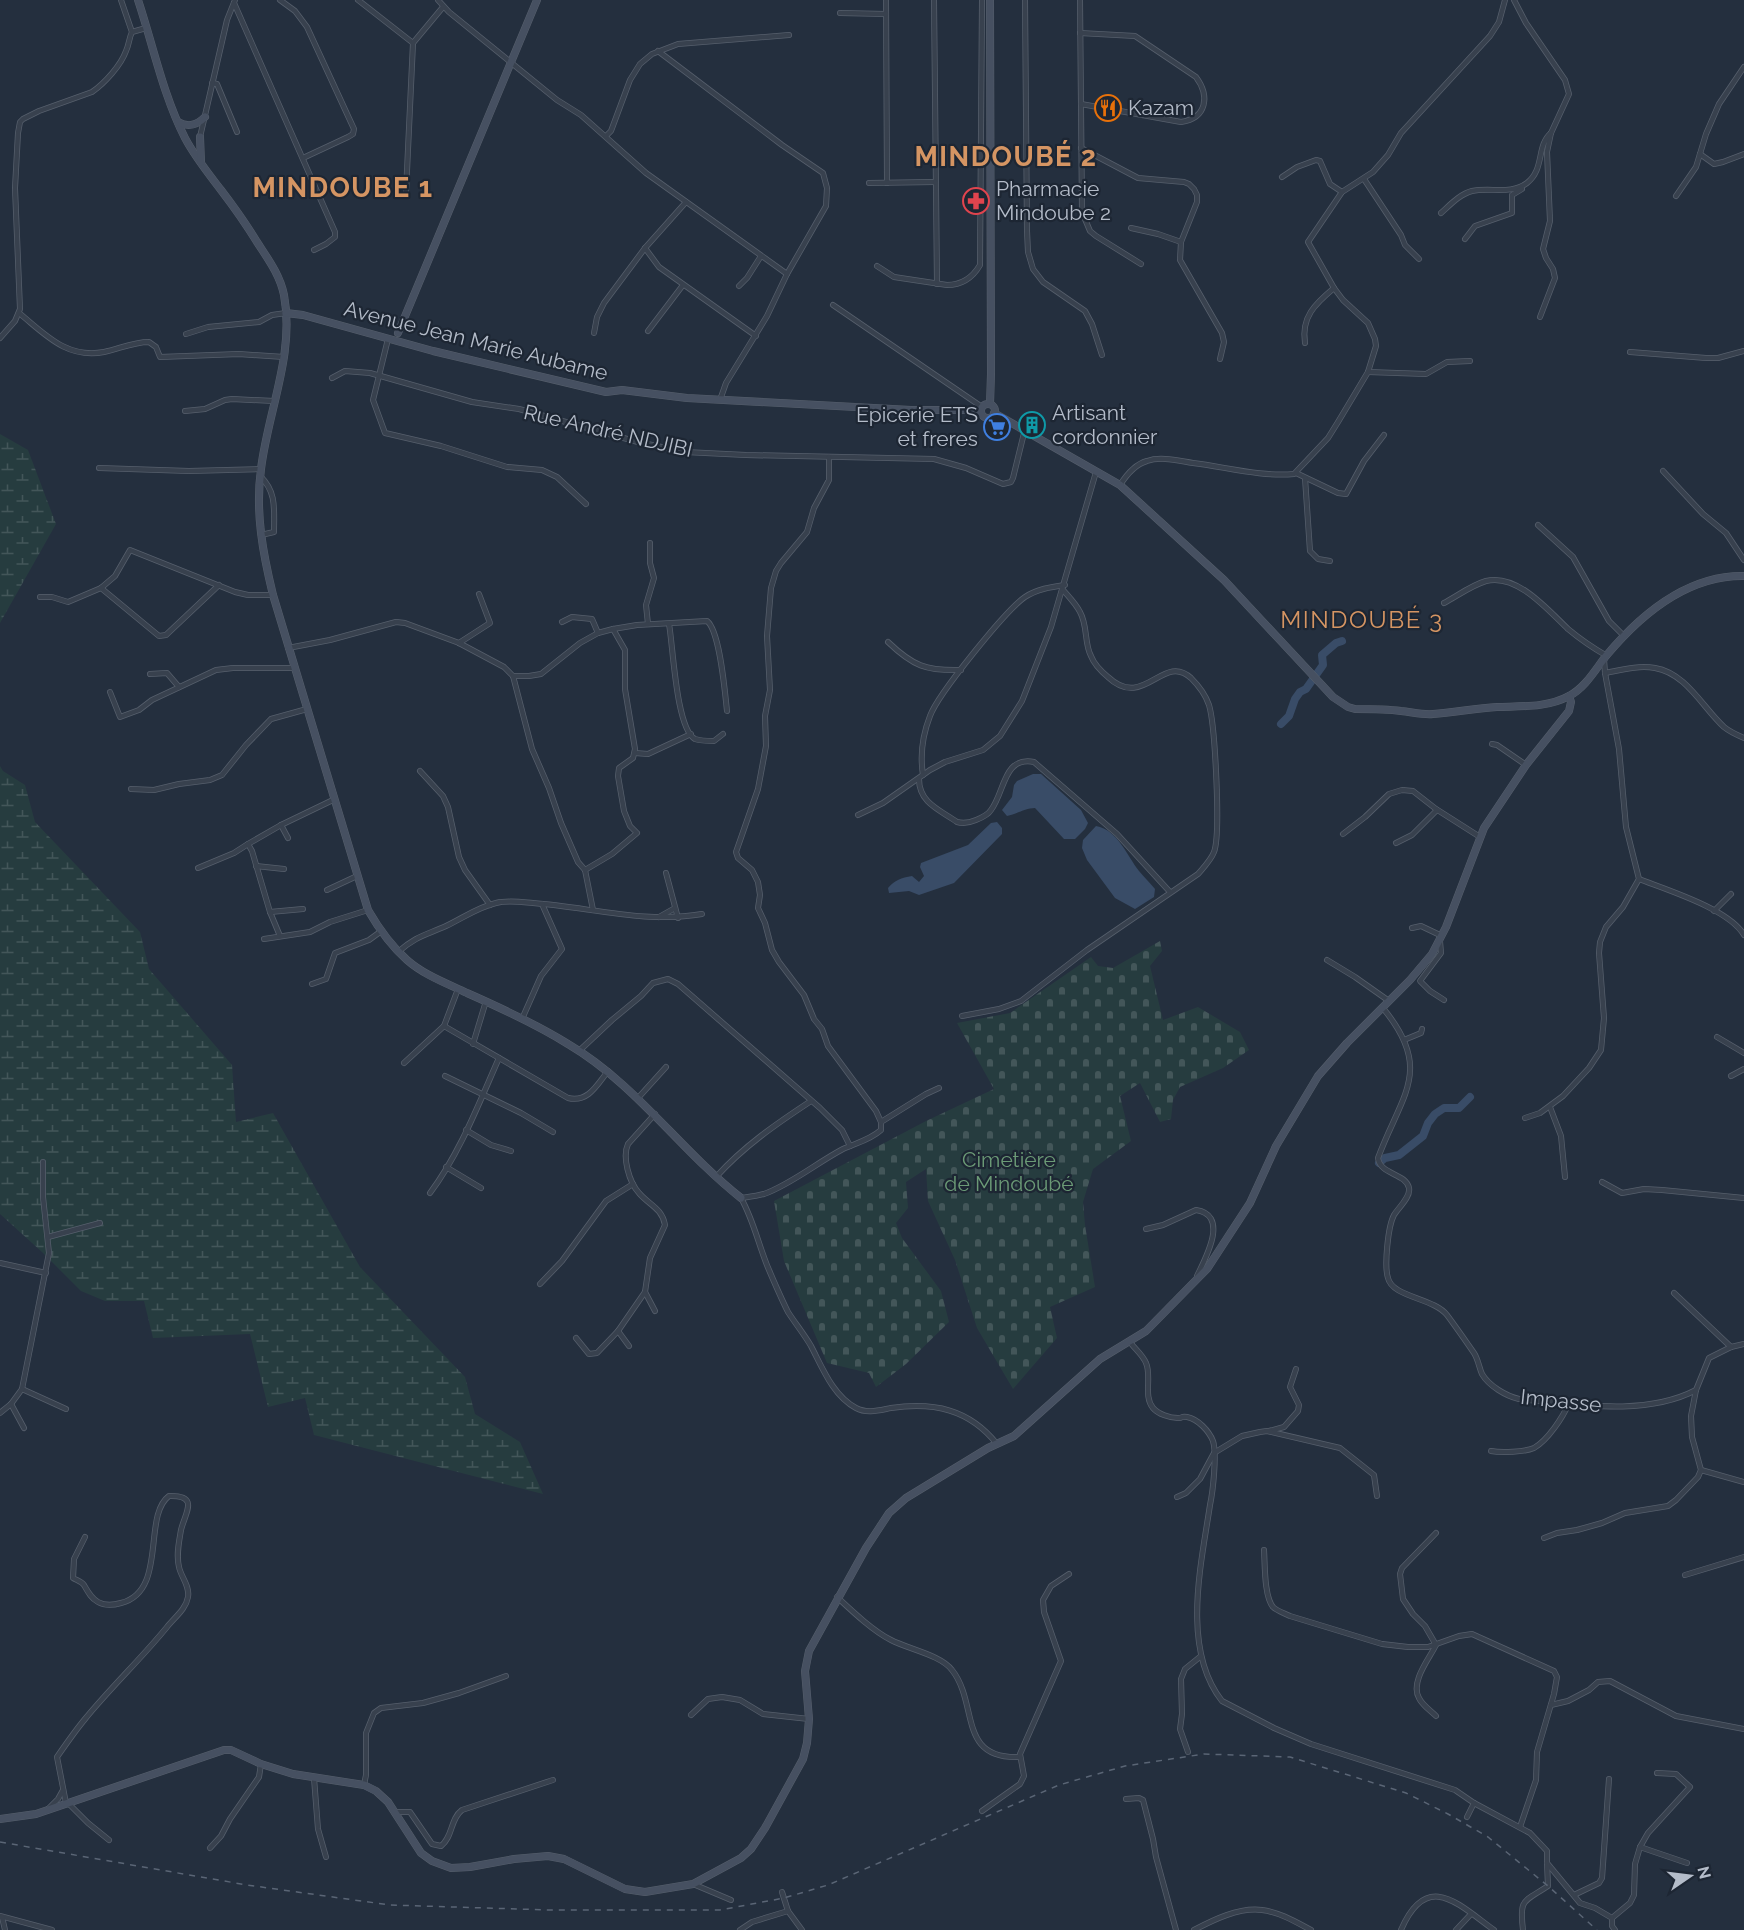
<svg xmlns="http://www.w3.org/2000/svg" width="1744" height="1930" font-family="Raleway,sans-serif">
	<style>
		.wetland { fill: url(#wetland-marsh) }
		.cemetery { fill: url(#cemetery-stones) }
		.water { fill: #394c67 }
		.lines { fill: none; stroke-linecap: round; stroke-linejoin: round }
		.river { stroke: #394c67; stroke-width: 8 }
		.street-casing { stroke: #565f6c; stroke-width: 6 }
		.secondary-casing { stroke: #565f6c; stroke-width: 8 }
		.street { stroke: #38414e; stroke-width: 4.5 }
		.secondary { stroke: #465061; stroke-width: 7 }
		.rail { stroke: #5a6575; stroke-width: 1.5; stroke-dasharray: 6 6; stroke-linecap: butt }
		.labels { text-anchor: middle; stroke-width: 4.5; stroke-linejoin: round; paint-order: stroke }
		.poi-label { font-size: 21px; fill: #b4bcc9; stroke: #1d2633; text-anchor: start }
		.street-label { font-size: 21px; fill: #b4bcc9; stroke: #1d2633 }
		.park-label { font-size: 21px; fill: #6b9a76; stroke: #1d2633 }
		.quarter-label { font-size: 24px; letter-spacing: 1.5px; fill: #d59563; stroke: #1d2633 }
		.district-label { font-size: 27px; font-weight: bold; letter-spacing: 1.5px; fill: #d59563; stroke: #1d2633 }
	</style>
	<defs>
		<pattern id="wetland-marsh" width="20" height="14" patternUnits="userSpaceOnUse" patternTransform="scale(1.5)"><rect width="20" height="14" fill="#263c3f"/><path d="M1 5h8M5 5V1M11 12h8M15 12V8" fill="none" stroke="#435659"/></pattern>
		<pattern id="cemetery-stones" width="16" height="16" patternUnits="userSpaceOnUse" patternTransform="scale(1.5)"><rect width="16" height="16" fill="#263c3f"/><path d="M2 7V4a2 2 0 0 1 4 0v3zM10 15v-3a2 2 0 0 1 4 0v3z" fill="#435659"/></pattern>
	</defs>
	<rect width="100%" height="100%" fill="#242f3e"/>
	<g class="wetland">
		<path d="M0,434l28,16 28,74 -56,99z"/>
		<path d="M0,766l3,5 22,14 10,37 105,110 9,37 83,96 4,57 37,-9 87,154 105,110 10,37 45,28 23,52 -229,-59 -9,-37 -37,9 -18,-73 -97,4 -9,-37h-39l-24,-10 -39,-39 -42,-38z"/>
	</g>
	<path class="cemetery" d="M1160,941l2,10 -12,15 13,54 35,-13 42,25 9,18 -26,18 -43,19 -7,13 -2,19 -11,3 -20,-39 -20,13 11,45 -38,28 -10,33 2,23 10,62 -45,20 7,31 -44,51 -36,-61 -22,-68 -27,-59 -2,-32 -20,13 2,26 -12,15 6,15 39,53 8,31 -43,42 -30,23 -7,-14 -42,-10 -43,-102 -10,-60 152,-80 68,-32 -37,-66 53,-10 81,-56 7,9 15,2z"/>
	<g class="water">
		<path d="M1033,774h8l40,36 7,13 -3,6 -10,10h-11l-29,-31c-10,0 -18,6 -28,8l-5,-6 10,-13 2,-12 3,-4z"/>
		<path d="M997,822l5,6v6l-48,49 -35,12 -10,-4 -20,2 -1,-5c7,-8 13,-10 24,-12l7,6 5,-6 -4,-9 1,-4 47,-18 23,-22z"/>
		<path d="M1096,826c22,4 31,30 43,45 5,6 11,12 16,18l-1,8 -19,12 -20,-11 -28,-38 -5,-12 1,-8z"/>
	</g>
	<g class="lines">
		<g class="river">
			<path d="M1281,724l8,-8 6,-17 5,-7 6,-3 17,-24 -1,-10 14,-12 6,-2"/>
			<path d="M1379,1163l6,-5 14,-3 24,-19 5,-13 7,-9 9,-6h15l11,-11"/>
		</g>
		<defs>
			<g id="street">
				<path d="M121,0l11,32"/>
				<path d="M280,0l15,11 12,16 47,102 -1,5 -5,3 -45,21"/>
				<path d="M358,0l55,43"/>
				<path d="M438,0l11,12 108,88 24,15 65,58 141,101"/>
				<path d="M886,0l1,183"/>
				<path d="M934,0l3,284"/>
				<path d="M1025,0l2,231 1,21 5,17 10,13 42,29 7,13 10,31"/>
				<path d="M1080,0l2,212 8,19 6,5 45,28"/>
				<path d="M1514,0l12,23 39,57 4,14 -18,39 -4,19 3,69 -7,28 3,9 7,11 2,9 -15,39"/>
				<path d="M234,3l101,229v5l-9,7 -12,6"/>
				<path d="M840,13l46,1"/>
				<path d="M1080,33l55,3 61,41c14,19 11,41 -15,45l-100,-18"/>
				<path d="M658,51l124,94 41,28 4,15 -1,18 -39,68 -20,42 -41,67 -6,17"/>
				<path d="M212,83l5,1 20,48"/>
				<path d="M606,136l5,-5 19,-51 10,-16 12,-10 26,-10 111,-9"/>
				<path d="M200,137l27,-117 8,-20"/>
				<path d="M1081,148l57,30 46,4 5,2 5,5 3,6v7l-16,40 -1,18 42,73 2,9 -4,17"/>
				<path d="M1700,154l14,10 9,-2 21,-8"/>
				<path d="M1282,177l15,-10 19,-7 4,1 10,23 12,8"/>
				<path d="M1364,179l37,56 4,10 14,14"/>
				<path d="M869,183l66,-1"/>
				<path d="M406,192l7,-149 30,-36"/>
				<path d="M1676,196l20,-29 10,-33 13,-30 25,-37"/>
				<path d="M1441,213c9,-8 19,-19 31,-22 18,-4 39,4 55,-8 18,-14 9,-37 24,-50"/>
				<path d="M1131,228l27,6 23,8"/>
				<path d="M1465,239l10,-13 37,-13v-18l10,-6"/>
				<path d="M645,248l14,19 97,69"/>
				<path d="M877,266l17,11 53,8c15,0 26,-8 33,-20l2,-265"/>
				<path d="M739,286l8,-8 14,-22"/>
				<path d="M833,305l149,102"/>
				<path d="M19,313c26,21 47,46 85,39 15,-3 29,-10 45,-10l7,5 4,10 79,-3 45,3"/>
				<path d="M648,331l35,-46"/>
				<path d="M594,333l3,-16 7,-14 41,-55 41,-46"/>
				<path d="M186,334l22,-7 51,-5 13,-7 14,-2"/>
				<path d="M0,338l15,-17 5,-12 -5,-121 3,-55 2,-11 3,-3 16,-8 53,-19c13,-9 29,-27 34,-41 3,-6 3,-13 6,-19l14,-4"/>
				<path d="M388,339l-15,61 12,33 56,13 66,21 35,3 15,7 29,27"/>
				<path d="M1305,343c-4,-26 10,-39 29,-55"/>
				<path d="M1630,352l76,6h12l26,-7"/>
				<path d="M1368,372l58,2 21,-12 23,-1"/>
				<path d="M332,378l13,-7 25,2 102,29 47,7 119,33 47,10 61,3 188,4 32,9 37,16 8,-2 2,-4 12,-49"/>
				<path d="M185,411l20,-2 20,-9 7,-1 42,2"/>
				<path d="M829,457v23l-15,28 -7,24 -26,31 -5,8 -5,17 -4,48 3,54 -5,26 1,30 -8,43 -22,63 2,6 14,12 6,12 2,13 -2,13 7,15 7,27 7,12 25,33 10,24 8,10 6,17 48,65 5,11v8c-11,10 -25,13 -38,19 -25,13 -53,36 -79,45 -7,2 -16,3 -23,4 13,23 18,49 28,72 6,14 12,28 19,42 7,11 16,22 23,34 11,21 22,50 45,62 11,6 24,2 35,0 43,-6 78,1 106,36"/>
				<path d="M99,468l90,3 72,-2"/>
				<path d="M1663,471l40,43 23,19 18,27"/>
				<path d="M1296,473l42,20 8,1 18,-33 20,-26"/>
				<path d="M260,476c17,16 14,34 14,56l-13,3"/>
				<path d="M1305,478l5,73 8,8 12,2"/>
				<path d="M1120,485c7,-11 16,-21 27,-24 14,-5 32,0 46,2 33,4 68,14 101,11l34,-36 10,-16 30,-50 8,-26 -1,-7 -7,-16 -25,-23 -9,-12 -26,-46 34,-50 31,-20 15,-17 13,-22 89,-97 9,-14 6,-22"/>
				<path d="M1538,525l35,32 36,64 15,15"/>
				<path d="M101,588l58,48 7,-1 53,-50"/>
				<path d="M40,597h12l16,5 33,-14 14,-12 15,-26 105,42 13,3h25"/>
				<path d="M1444,603c13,-7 28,-18 42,-22 31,-8 62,29 82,48 12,10 25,19 39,27"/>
				<path d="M562,622l10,-5 20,2 6,14"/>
				<path d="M648,624l-2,-19 8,-27 -4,-15v-20"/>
				<path d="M669,624c4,21 7,105 26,115 6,2 14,2 19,2l9,-7"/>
				<path d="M888,642c25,24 38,29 73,28"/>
				<path d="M459,643l31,-20 -11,-29"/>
				<path d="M288,648l42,-8 66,-18 9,1 54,20 45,24 9,9 19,73 17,39 12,35 17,39 7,8 8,40"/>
				<path d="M1605,673c16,-3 33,-8 50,-5 31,5 48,40 69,59 6,5 13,8 20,11"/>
				<path d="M150,674l17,-1 12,14"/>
				<path d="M513,676h16l12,-2 39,-31 18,-10 15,-4 24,-4 70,-4c13,10 18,72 20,90"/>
				<path d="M110,692l10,25 19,-7 13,-10 64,-30 17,-2h62"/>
				<path d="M1492,744l5,1 29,20"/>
				<path d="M635,753l13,1 43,-20"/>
				<path d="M420,771l23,25 5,11 11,50 6,13 25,35"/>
				<path d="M923,775c-3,-19 0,-41 7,-59 8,-22 76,-106 95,-119 12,-8 26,-10 40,-12"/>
				<path d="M919,779c0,24 21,31 38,43 7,2 12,1 19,-2 5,-2 12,-5 15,-10 14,-18 12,-54 43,-48l83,72 53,58"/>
				<path d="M131,789l23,1 25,-6 31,-4 12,-5 24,-30 25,-26 36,-10"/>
				<path d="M858,815l25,-12 47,-33 15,-8 38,-12 17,-14 22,-35 29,-74 45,-155"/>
				<path d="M281,825l7,13"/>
				<path d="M1343,834l22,-17 24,-23 13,-4 11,1 23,18 44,28"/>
				<path d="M1396,843l16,-8 25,-25"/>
				<path d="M256,866l28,3"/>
				<path d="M198,868l36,-15 14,-9"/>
				<path d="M585,870l27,-16 25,-21 -7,-7 -6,-15 -6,-35 1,-8 14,-10 2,-9 -10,-60v-39l-12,-21"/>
				<path d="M666,873l12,45"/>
				<path d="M1639,879c28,11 90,30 105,56"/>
				<path d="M327,890l30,-14"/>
				<path d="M1714,911l17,-17"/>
				<path d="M270,912l33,-3"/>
				<path d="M659,917l16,-9"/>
				<path d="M1412,928l9,-2 21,10"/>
				<path d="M280,936l-10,-24 -18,-61 -4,-7 33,-19 54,-26"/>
				<path d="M264,939l46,-7 20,-10 38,-12"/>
				<path d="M1440,941l1,12 -21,28 10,10 14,9"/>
				<path d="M398,952c18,-16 28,-17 48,-26 17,-8 32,-19 50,-23 12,-3 25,-1 37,0 56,4 112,21 169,11"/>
				<path d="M1327,960l28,17 34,24"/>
				<path d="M312,984l14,-5 9,-26 34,-13 11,-8"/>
				<path d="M1382,1007c53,63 19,88 -4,151 2,17 28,15 31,30 2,9 -11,20 -15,27 -6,11 -10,51 -6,63 4,19 46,20 59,37 9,12 18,25 27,38 4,6 5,14 8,21 7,12 24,22 37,25 56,5 125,18 177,-9l13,-32 22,-11 13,-3"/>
				<path d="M962,1016l37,-7 22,-8 66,-51 111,-76c6,-7 13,-14 16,-22 7,-18 1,-127 -5,-147 -3,-9 -11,-20 -18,-27 -28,-26 -47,33 -83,-1 -6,-5 -14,-13 -17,-21 -7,-13 -3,-30 -11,-44 -4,-8 -11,-15 -17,-22"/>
				<path d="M522,1019l19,-43 21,-27 -20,-45"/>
				<path d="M444,1026l124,72c20,5 29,-13 40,-27"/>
				<path d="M1717,1037l27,16"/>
				<path d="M1404,1040l17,-7 1,-4"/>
				<path d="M473,1044l13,-43"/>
				<path d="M579,1051l33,-31 29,-24 12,-13 15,-4 10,5 142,124 22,22 8,16"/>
				<path d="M404,1063l40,-37 14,-37"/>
				<path d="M445,1076l76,37 32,19"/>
				<path d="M1731,1076l13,-7"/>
				<path d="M638,1098l28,-31"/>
				<path d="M1550,1107l11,29 4,41"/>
				<path d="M1525,1118l15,-5 23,-17 26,-28 12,-18 3,-32 -5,-65 1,-11 6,-15 17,-20 16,-28 -13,-52 -7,-78 -14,-76 -1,-14"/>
				<path d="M881,1122l45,-28 13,-6"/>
				<path d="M466,1130l25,15 20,6"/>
				<path d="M446,1167l35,21"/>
				<path d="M716,1177c28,-31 60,-53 95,-76"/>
				<path d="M1602,1182l20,11 22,-4 18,1 82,8"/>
				<path d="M430,1193c30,-40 49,-90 69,-135"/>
				<path d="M1146,1229l17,-4 33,-15c34,5 9,49 1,66"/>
				<path d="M48,1237l52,-14"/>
				<path d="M0,1263l46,10"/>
				<path d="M540,1284l22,-23 44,-60 27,-17"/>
				<path d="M645,1292l10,19"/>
				<path d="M1674,1293l57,54"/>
				<path d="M618,1331l11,15"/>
				<path d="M576,1338l13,16 8,-1 21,-22 27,-39 5,-34 15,-33c-3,-17 -16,-20 -26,-32 -10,-11 -17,-36 -11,-49l27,-30"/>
				<path d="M1129,1341c5,7 14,14 17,22 6,13 -3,33 7,45 5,6 17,10 25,10 6,0 2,-2 9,-1 11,2 22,14 26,24 4,13 0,50 -3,64 -9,60 -29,144 12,196l52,27 37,16 144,46 19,13 56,30 17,18v12l33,40 15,5 17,10 18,-15 4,-8 1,-31 5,-17 8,-14 42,-46 -14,-13 -19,-1"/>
				<path d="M22,1389l44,20"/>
				<path d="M11,1404l13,24"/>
				<path d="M0,1413l11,-9 11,-15 27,-136 -6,-56v-35"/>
				<path d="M1269,1431l15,-4 14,-16 1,-6 -9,-18 6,-18"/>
				<path d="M1491,1451c10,2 34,1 43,-3 14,-8 29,-31 35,-45"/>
				<path d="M1701,1470l43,12"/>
				<path d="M1177,1497l9,-4 14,-14 14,-26 28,-17 18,-4 7,-1 73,17 34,27 3,21"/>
				<path d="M85,1537l-11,22 -1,19c3,2 8,3 11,7 4,7 7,13 14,17 7,4 16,3 23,1 47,-12 21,-87 48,-107 31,-1 16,17 12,34 -2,12 -5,25 -2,37 2,10 11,19 9,30 -2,12 -13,20 -21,30 -26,32 -56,60 -82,92 -10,12 -19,25 -28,38l9,46 4,2 18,18 21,17"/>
				<path d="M1544,1538l13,-5 20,-3 25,-7 23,-10 43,-7 8,-6 22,-23 3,-7 -9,-33 -1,-21 5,-26"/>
				<path d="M1264,1550c1,14 0,46 9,57 4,4 11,6 17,9l92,28 26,3h20l31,-11 13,-2 82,37 3,6 -3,17 -17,58 -1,28 -16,47"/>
				<path d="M1685,1575l59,-18"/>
				<path d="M837,1597c15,14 36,34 54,43 17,9 50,15 61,30 27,34 5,90 68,87"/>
				<path d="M1551,1705l17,-4 21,-11 9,-8 12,-1 66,35 68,13"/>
				<path d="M691,1715l17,-16 14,-2 18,3 23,14 46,5"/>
				<path d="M1436,1716c-6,-6 -14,-11 -17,-18 -9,-16 10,-39 17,-53l-11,-19 -12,-12 -10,-15 -3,-25 2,-6 34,-35"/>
				<path d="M1188,1752l-8,-23 2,-15 -1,-35 4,-10 16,-13"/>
				<path d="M314,1778l4,51 8,28"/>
				<path d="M364,1785l2,-10v-42l8,-20 7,-5 42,-5 36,-10 47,-17"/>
				<path d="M1126,1799l13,-1 4,2 10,39 3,18 20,73"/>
				<path d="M48,1809l10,-10 5,-9"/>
				<path d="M982,1811l38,-27 4,-8 -4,-22 41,-93 -17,-49 -1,-12 8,-14 18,-12"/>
				<path d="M395,1812h15l22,32 9,2c12,-9 9,-27 21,-36l91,-30"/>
				<path d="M1467,1817l7,-14"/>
				<path d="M1640,1847l47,16"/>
				<path d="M210,1848l11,-12 9,-17 29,-42 2,-13"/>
				<path d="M693,1884l38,16"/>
				<path d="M782,1892l6,19 14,19"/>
				<path d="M1574,1895l25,-12 3,-5 7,-99"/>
				<path d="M0,1916l52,14"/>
				<path d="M2,1917l3,13"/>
				<path d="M1612,1918v8l3,4"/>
				<path d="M740,1930l12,-8 36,-11"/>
				<path d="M1194,1930c19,-10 45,-23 68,-20 17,2 34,12 49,20"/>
				<path d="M1401,1930c26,-60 57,-26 93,0"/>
				<path d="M1456,1930l15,-16"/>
				<path d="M1523,1930c-4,-32 1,-28 25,-44l-1,-23"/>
			</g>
			<g id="secondary">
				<path d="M138,0c15,45 25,95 47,138 10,19 23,35 36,52 13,17 25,34 36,52 11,17 23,33 27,53 11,59 -16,116 -23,174 -6,43 2,85 12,126l95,315c11,19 22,35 39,50 17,15 39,23 60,33 34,15 69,31 101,51 68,40 112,106 173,154"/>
				<path d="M178,122c11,6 19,3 27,-5"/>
				<path d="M200,137l1,25"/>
				<path d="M286,313l17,2 130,36 173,41 16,-2 65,8 224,12h60l10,3"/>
				<path d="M398,333l139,-333"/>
				<path d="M990,404l1,-30 -1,-374"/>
				<circle cx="988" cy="411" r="7"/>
				<path d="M994,413l126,72 104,95 109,117 15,10 7,2c16,0 31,0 46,2 11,1 21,4 32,3 21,-1 42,-6 64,-7 24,-1 50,1 72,-11 16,-8 26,-26 37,-40 35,-42 81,-81 138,-80"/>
				<path d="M0,1819l36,-5 188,-64h7l30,14 32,10 71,11 12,6 12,11 33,51 11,8 19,7 19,-1 44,-8 34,-3 16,3 61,30 20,3 48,-8 48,-26 10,-9 14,-21 38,-69 4,-16 2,-24 -4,-48 4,-20 57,-103 23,-35 17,-15 82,-50 26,-12 86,-77 46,-28 61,-62 43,-66 26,-57 42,-70 29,-33 63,-63 22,-26 14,-27 38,-99 42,-63 43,-54 2,-9 -2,-6"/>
			</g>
		</defs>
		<use href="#street" class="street-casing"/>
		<use href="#secondary" class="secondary-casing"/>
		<use href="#street" class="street"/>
		<use href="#secondary" class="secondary"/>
		<path class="rail" d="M0,1842l247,43 143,20 159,5h171l64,-12 44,-13 231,-100 66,-19 79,-12 86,3 116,36 42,21 40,23 60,49 49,44"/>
	</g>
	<defs>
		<symbol id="restaurant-ring" viewBox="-11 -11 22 22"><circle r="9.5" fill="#1d2633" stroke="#e8710a" stroke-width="1.5"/><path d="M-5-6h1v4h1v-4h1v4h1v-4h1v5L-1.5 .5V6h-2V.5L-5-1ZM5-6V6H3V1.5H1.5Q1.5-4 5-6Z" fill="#e8710a"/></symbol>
		<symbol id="pharmacy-ring" viewBox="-11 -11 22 22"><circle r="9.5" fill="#1d2633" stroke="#e0444e" stroke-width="1.5"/><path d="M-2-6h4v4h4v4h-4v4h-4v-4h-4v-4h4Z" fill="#e0444e"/></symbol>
		<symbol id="building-ring" viewBox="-11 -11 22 22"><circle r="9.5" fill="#1d2633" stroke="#0f9aa8" stroke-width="1.5"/><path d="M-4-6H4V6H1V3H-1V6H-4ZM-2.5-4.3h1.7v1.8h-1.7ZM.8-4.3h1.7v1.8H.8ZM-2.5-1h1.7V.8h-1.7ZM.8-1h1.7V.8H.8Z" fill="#0f9aa8"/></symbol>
		<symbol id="supermarket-ring" viewBox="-11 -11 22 22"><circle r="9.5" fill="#1d2633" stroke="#3f7fe0" stroke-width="1.5"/><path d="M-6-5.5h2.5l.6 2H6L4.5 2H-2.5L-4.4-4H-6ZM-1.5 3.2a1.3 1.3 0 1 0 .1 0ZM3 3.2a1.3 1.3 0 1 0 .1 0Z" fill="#3f7fe0"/></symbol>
	</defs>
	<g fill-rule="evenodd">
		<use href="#restaurant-ring" x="1093" y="93" width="30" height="30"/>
		<use href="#pharmacy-ring" x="961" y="186" width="30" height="30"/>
		<use href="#building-ring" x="1017" y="410" width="30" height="30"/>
		<use href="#supermarket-ring" x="982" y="412" width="30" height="30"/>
	</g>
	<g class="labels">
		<g class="poi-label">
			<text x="1128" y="115">Kazam</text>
			<text x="996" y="196">Pharmacie<tspan x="996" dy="24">Mindoube 2</tspan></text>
			<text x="1052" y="420">Artisant<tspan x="1052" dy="24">cordonnier</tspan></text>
			<text x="978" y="422" text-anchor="end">Epicerie ETS<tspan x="978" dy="24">et freres</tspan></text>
		</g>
		<g class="street-label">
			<text transform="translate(476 341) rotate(14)" y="7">Avenue Jean Marie Aubame</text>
			<text transform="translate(608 431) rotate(13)" y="7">Rue André NDJIBI</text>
			<text transform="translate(1561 1401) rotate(6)" y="7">Impasse</text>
		</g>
		<g class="park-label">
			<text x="1009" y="1167">Cimetière<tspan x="1009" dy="24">de Mindoubé</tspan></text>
		</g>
		<g class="quarter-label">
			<text x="1362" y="628">MINDOUBÉ 3</text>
		</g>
		<g class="district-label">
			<text x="1006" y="166">MINDOUBÉ 2</text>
			<text x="343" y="197">MINDOUBE 1</text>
		</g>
	</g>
	<g transform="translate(1690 1876) rotate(76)" stroke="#1d2633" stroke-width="4.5" paint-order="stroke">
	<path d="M0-4.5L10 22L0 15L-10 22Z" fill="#b4bcc9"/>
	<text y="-9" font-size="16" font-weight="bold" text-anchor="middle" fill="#b4bcc9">N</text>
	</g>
</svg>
